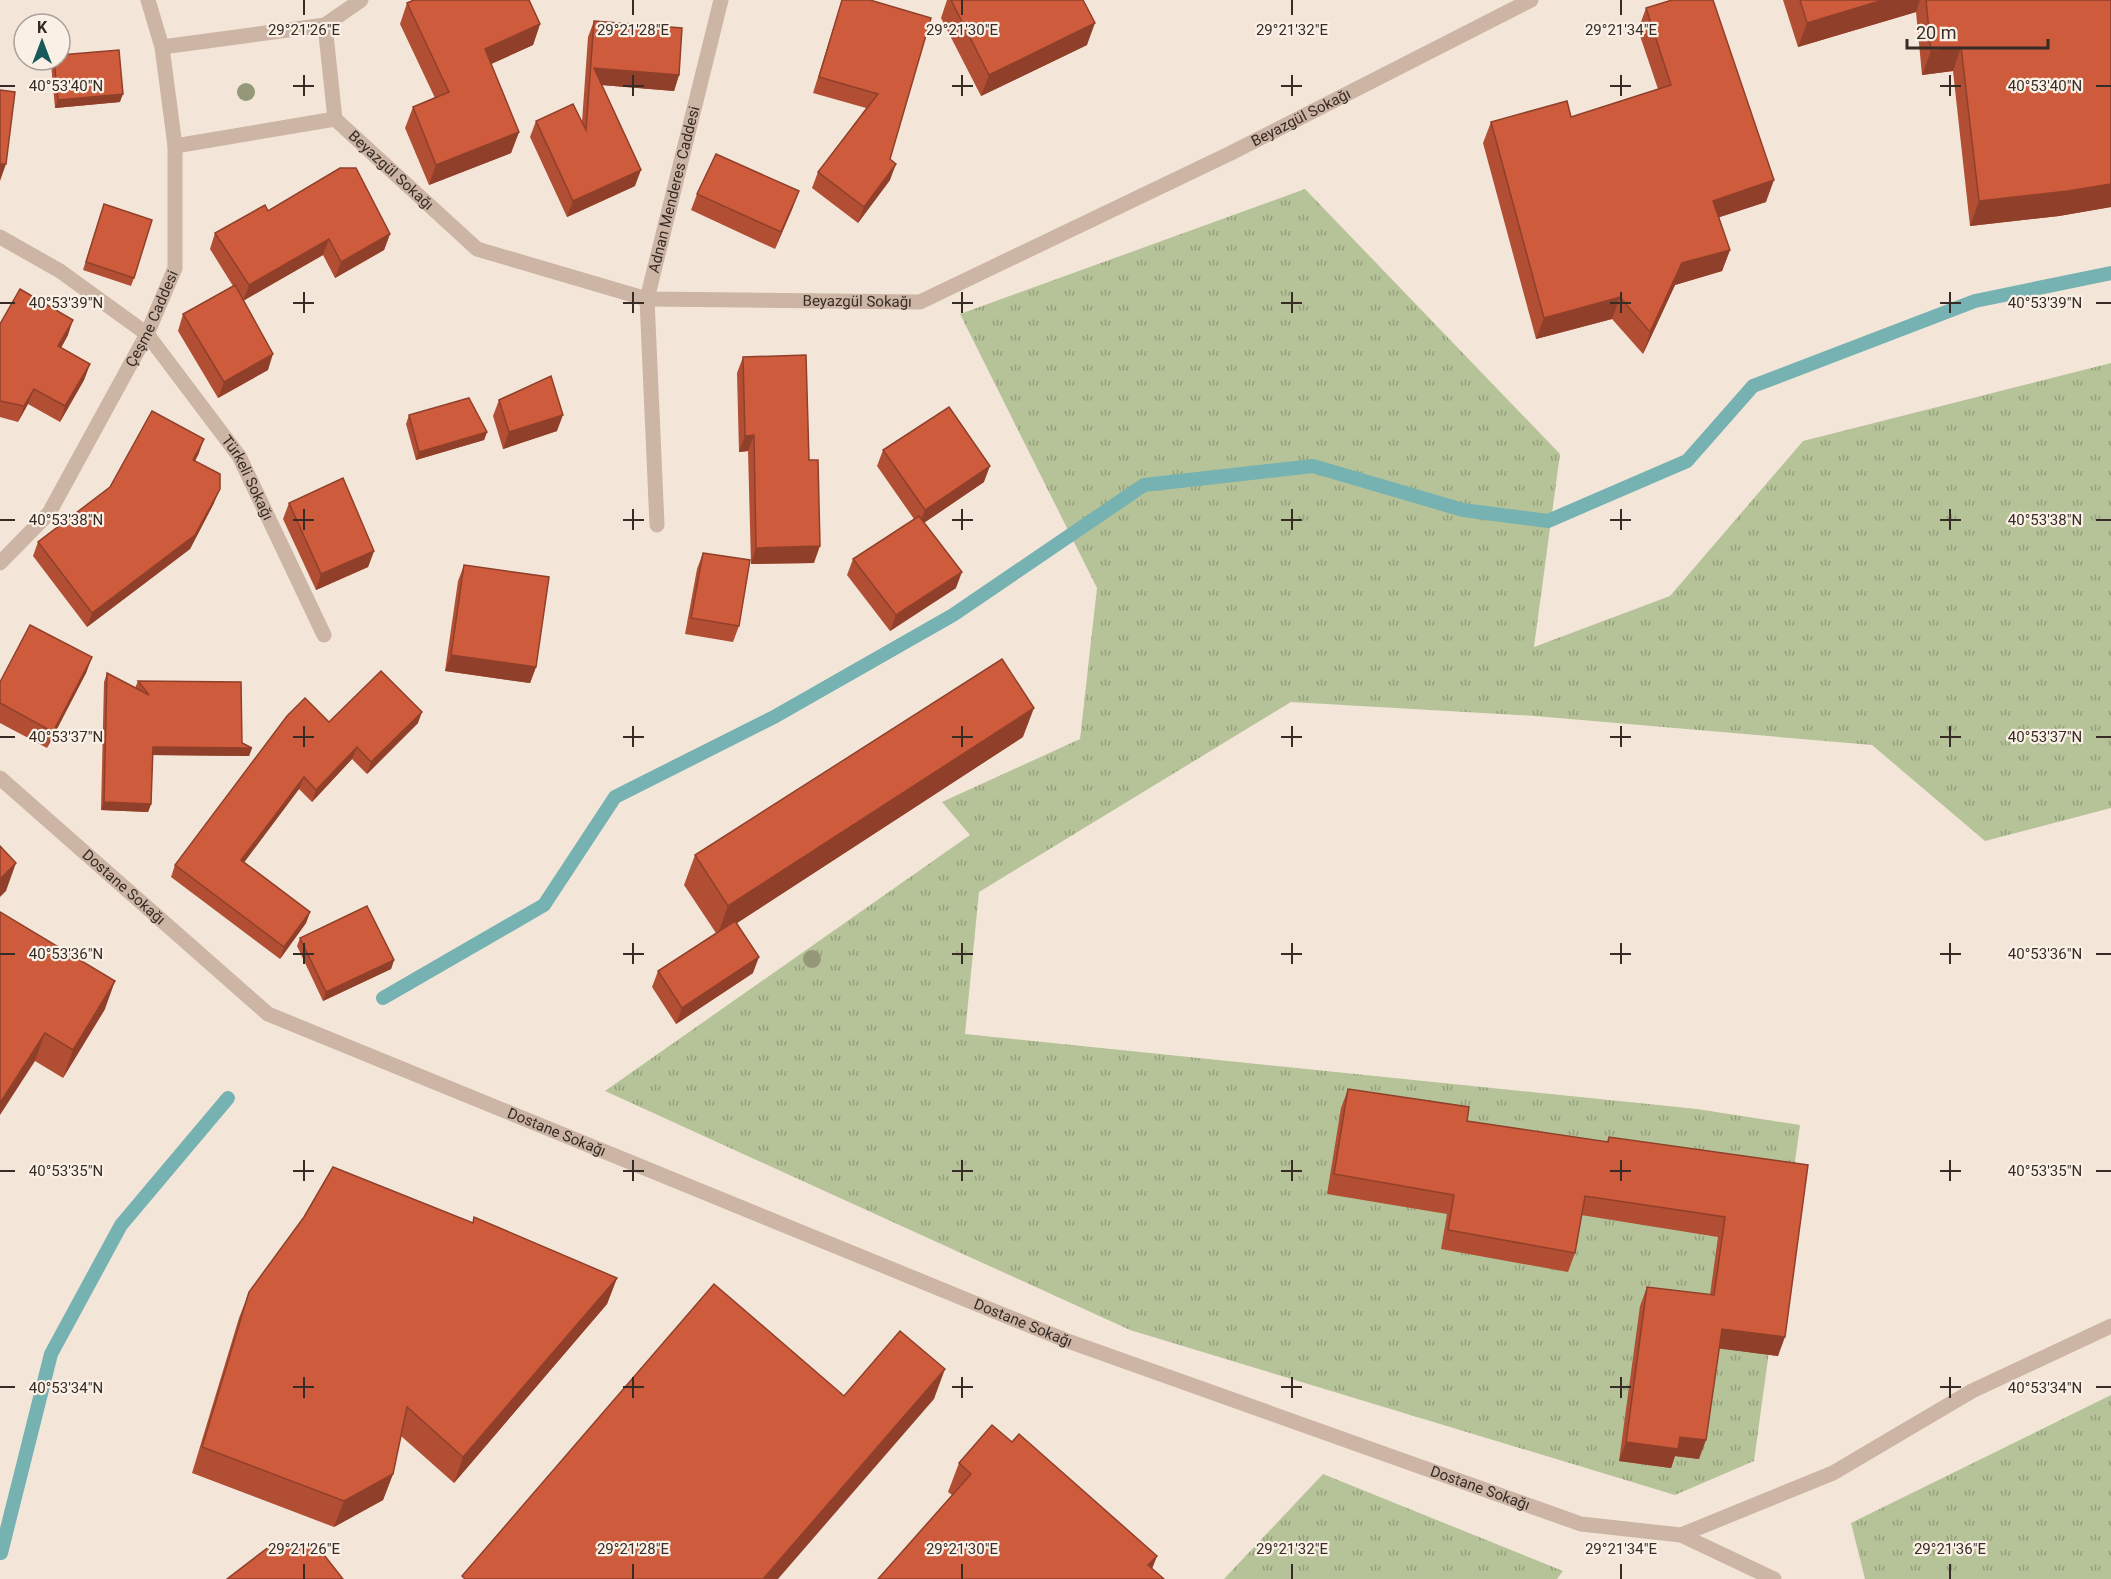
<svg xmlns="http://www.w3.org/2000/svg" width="2111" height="1579" font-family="Roboto,sans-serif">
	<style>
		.grass { fill: url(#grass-tufts) }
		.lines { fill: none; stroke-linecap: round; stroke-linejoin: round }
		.stream { stroke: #76b2b2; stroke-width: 14 }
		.minor { stroke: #ccb5a4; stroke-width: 15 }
		.tertiary { stroke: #ccb5a4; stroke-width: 15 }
		.tree { fill: #949778 }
		.wall { fill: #b14e34 }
		.shaded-wall { fill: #90402a }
		.building { fill: #ce5b3c; stroke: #90402a; stroke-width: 1.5 }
		.ticks { fill: none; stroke: #372b26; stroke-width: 2 }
		.labels { text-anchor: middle; stroke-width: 4.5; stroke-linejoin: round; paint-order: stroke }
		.street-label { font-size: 15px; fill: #372b26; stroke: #faf0e6 }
		.ticks-label { font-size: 15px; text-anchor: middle; fill: #372b26; stroke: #faf0e6; stroke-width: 4.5; stroke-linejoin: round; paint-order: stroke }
	</style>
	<defs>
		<pattern id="grass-tufts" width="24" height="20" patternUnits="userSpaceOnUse" patternTransform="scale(1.5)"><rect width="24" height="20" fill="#b6c398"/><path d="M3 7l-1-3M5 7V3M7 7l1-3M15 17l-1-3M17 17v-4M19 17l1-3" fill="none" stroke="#959f7c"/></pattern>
	</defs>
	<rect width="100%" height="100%" fill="#f3e6d9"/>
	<g class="grass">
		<path d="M1305,189l255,265 -26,193 136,-51 133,-155 308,-78v445l-126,33 -113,-96 -337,-29 -244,-14 -312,190 -14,142 732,75 103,16 -46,336 -79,34 -545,-165 -525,-239 365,-256 -28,-33 138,-63 17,-151 -137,-274z"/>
		<path d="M2111,1395v184h-246l-14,-56z"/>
		<path d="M1323,1474l240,97 -6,8h-333z"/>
	</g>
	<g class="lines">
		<g class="stream">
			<path d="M383,998l161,-93 71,-108 159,-80 179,-102 191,-130 169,-19 150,44 85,11 139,-60 66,-75 222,-85 136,-28"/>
			<path d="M1,1553l50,-199 70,-129 107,-127"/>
		</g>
		<g class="minor">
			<path d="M325,25l10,94"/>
			<path d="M162,47l163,-22 36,-25"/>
			<path id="s1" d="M335,119l142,130 170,50 273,3 311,-149 300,-153"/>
			<path d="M175,146l160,-27"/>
			<path id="s2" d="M147,334l92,122 85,179"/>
			<path id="s3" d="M657,525l-10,-226 74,-299"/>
			<path id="s4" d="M0,778l268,236 797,326 516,184 100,11 152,-62 139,-82 139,-65"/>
			<path d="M1681,1535l93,44"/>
		</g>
		<g class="tertiary">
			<path d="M0,237l60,34 87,63"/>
			<path id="s5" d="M0,563l49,-50 98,-179 28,-66v-122l-13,-99 -14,-47"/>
		</g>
	</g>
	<g class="tree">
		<circle cx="246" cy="92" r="9"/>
		<circle cx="812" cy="959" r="9"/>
	</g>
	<g class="wall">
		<path d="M842,0h28l20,159v21l-32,43 -46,-35 6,-16 48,-64 -53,-15z"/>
		<path d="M947,0h136l4,45 -106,51 -40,-78z"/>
		<path d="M1783,0h328v207l-52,9 -89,10 -17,-155 -31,4 -6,-63 -118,35z"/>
		<path d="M407,3l133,21 -7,21 -42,19 28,68 -8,21 -82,32 -24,-57 8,-21 22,-9 -35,-74z"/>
		<path d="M1646,8l120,194 -47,15 11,33 -8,21 -47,14 -32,69 -31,-35 -76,20 -53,-196 8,-21 80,-5 87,-28 -20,-59z"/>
		<path d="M594,21l85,54 -5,16 -72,-6 33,101 -68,31 -37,-80 6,-16 46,1 6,-85z"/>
		<path d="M52,60h8l60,42 -65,6 -4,-44z"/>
		<path d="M697,194l96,13 -18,42 -84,-39z"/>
		<path d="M101,212l33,66 -3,8 -48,-16z"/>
		<path d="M215,233l175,1 -6,16 -49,28 -12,-23 -79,45 24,70 -50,28 -40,-67 5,-17 50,-28 -23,-37z"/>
		<path d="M0,324l68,11 -7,13 29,16 -6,16 -24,42 -32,-18 -10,18 -18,-5z"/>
		<path d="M743,357l66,103 5,103 -63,1 -3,-113 -9,1 -2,-79z"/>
		<path d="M499,400l58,31 -54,18 -10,-33z"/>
		<path d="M409,415l78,17 -3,8 -68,20 -10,-36z"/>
		<path d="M883,450l101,32 -60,41 32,65 -66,43 -43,-56 6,-16 61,-40 -37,-53z"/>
		<path d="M199,453l-4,8 19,42 -24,46 -103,78 -54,-71 5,-14z"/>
		<path d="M289,503l85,48 -6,16 -52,23 -33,-71z"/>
		<path d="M703,553l36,73 -6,16 -48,-8 12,-65z"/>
		<path d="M464,565l72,102 -6,16 -85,-12 13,-90z"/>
		<path d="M92,657l-6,16 -39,75 -47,-25v-41z"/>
		<path d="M107,673l28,15 3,-7 114,67 -3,8 -97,-1 -1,49 -3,8 -47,-2 3,-128z"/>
		<path d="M329,722l89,1 -51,51 -15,-15 -40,43 -13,-13 -55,73 66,50 -4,11 -26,36 -109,-82 4,-12z"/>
		<path d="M1023,737l-286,186 16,50 -77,51 -24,-37 6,-16 58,-38 -32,-48 11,-30z"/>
		<path d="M0,912l105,97 -42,69 -28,-17z"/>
		<path d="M300,938l94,22 -3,9 -68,32 -26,-55z"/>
		<path d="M1348,1089l119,32 140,21 2,-5 199,28 -30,191 -59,-8 -20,111 -24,-3 -4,12 -52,-7 21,-155 7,-19 63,8 8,-58 -137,-22 -6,38 -7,19 -127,-23 6,-35 -120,-20 14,-86z"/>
		<path d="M474,1217l143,61 -10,26 -153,179 -53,-47 -8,38 -10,26 -49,27 -142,-54 47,-155 10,-26 224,-69z"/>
		<path d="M1012,1442l145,114 -5,12 -200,-73 -4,-3 11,-29z"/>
	</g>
	<g class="shaded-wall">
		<path d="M1883,0h37l-4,12 -118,35 9,-24z"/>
		<path d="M1095,23l-8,22 -106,51 8,-21z"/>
		<path d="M540,24l-7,21 -55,25 7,-21z"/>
		<path d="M1961,47l-8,24 -31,4 9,-24z"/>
		<path d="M594,68l85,7 -5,16 -85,-7z"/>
		<path d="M123,94l-3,8 -65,6 3,-8z"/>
		<path d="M519,132l-8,21 -82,32 7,-20z"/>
		<path d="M0,164h6l-6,17z"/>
		<path d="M896,164l-6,16 -32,43 6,-16z"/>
		<path d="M641,170l-6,16 -68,31 6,-16z"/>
		<path d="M1774,180l-8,22 -61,20 8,-21z"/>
		<path d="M2111,184v23l-52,9 -89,10 9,-25z"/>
		<path d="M799,191l-6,16 -18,42 6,-17z"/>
		<path d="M390,234l-6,16 -49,28 6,-16z"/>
		<path d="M329,239l-6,16 -80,46 6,-16z"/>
		<path d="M1730,250l-8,21 -47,14 -32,69 7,-22 32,-69z"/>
		<path d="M1620,297l-8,22 -76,20 8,-21z"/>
		<path d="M73,320l-5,15 -15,27 5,-16z"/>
		<path d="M273,354l-5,16 -50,28 6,-16z"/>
		<path d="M90,364l-6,16 -24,42 5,-16z"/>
		<path d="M34,389l-6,15 -10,18 6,-16z"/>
		<path d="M563,415l-6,16 -54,18 6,-17z"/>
		<path d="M487,432l-3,8 -68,20 3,-8z"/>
		<path d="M754,435l-6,16 -9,1 6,-16z"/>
		<path d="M204,439l-5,14 -11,21 5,-14z"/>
		<path d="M990,466l-6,16 -65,44 6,-16z"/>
		<path d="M220,489l-6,14 -24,46 -103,78 5,-14z"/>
		<path d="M820,546l-6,17 -63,1 5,-16z"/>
		<path d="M374,551l-6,16 -52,23 5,-16z"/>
		<path d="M962,572l-6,16 -66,43 6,-16z"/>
		<path d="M451,655l85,12 -6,16 -85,-12z"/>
		<path d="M92,657l-6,16 -39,75 6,-16z"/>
		<path d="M1034,708l-11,29 -306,199 11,-30z"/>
		<path d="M422,712l-4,11 -51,51 4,-12z"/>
		<path d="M153,747l99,1 -3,8 -99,-1z"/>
		<path d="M357,747l-5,12 -40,43 4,-12z"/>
		<path d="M304,777l-5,12 -62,83 4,-12z"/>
		<path d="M104,802l47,2 -3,8 -47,-2z"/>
		<path d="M16,863l-10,28 -6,6v-18z"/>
		<path d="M310,912l-4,11 -26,36 4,-12z"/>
		<path d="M759,957l-6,16 -77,51 6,-16z"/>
		<path d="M394,960l-3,9 -68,32 3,-9z"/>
		<path d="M115,981l-10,28 -42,69 10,-28z"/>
		<path d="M45,1033l-10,28 -35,54v-12z"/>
		<path d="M617,1278l-10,26 -153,179 9,-26z"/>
		<path d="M1722,1329l63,8 -7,19 -63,-8z"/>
		<path d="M945,1369l-11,30 -156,180h-15z"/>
		<path d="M1680,1437l26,3 -7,19 -24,-3 -4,12 -52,-7 7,-19z"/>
		<path d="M393,1474l-10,26 -49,27 10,-26z"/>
		<path d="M1157,1556l-9,23v-14z"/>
	</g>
	<g class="building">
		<path d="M414,0h115l11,24 -55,25 34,83 -83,33 -23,-58 36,-15 -42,-89z"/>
		<path d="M842,0h28l61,18 -41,141 6,5 -32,43 -46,-35 60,-78 -59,-17z"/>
		<path d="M951,0h132l12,23 -106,52z"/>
		<path d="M1672,0h41l61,180 -61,21 17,49 -48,13 -32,69 -30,-35 -76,21 -53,-196 76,-21 4,16 100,-32 -25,-77z"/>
		<path d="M1800,0h83l-76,23z"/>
		<path d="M1926,0h185v184l-43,7 -89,10 -18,-154 -30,4z"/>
		<path d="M594,21l88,7 -3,47 -85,-7 47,102 -68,31 -37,-80 37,-17 13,26z"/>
		<path d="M119,50l4,44 -65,6 -4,-40h6v-5z"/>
		<path d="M0,90l15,2 -9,72h-6z"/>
		<path d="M716,154l83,37 -18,41 -84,-38z"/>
		<path d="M340,168h16l34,66 -49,28 -12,-23 -80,46 -34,-52 50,-28 3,6z"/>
		<path d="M104,204l48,16 -18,58 -48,-16z"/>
		<path d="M235,285l38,69 -49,28 -41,-68z"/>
		<path d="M20,289l53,31 -15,26 32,18 -25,42 -31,-17 -10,17 -24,-5v-77z"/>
		<path d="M806,355l3,105h9l2,86 -64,2 -2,-113 -9,1 -2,-79z"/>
		<path d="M551,376l12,39 -54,17 -10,-32z"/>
		<path d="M469,398l18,34 -68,20 -10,-37z"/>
		<path d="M949,407l41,59 -65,44 -42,-60z"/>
		<path d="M152,411l52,28 -11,21 27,14v15l-25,46 -103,78 -54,-71 72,-55z"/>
		<path d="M343,478l31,73 -53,23 -32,-71z"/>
		<path d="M919,516l43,56 -66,43 -43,-56z"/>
		<path d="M703,553l47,7 -11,66 -48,-8z"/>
		<path d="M464,565l85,12 -13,90 -85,-12z"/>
		<path d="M30,625l62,32 -39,75 -53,-29v-21z"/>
		<path d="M1002,659l32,49 -306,198 -33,-51z"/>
		<path d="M381,671l41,41 -51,50 -14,-15 -41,43 -12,-13 -63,83 69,52 -26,35 -109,-82 112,-149 18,-18 24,24z"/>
		<path d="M107,673l42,22 -11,-14 103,1 1,61 10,5 -99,-1 -2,57 -47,-2z"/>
		<path d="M0,846l16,17 -16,16z"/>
		<path d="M367,906l27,54 -68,32 -26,-54z"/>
		<path d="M0,912l115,69 -42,69 -28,-17 -45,70z"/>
		<path d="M735,921l24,36 -77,51 -24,-37z"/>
		<path d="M1348,1089l121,18 -2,14 141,21 1,-5 199,28 -23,172 -63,-8 -16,111 -26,-3 -2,12 -52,-7 21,-155 67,8 11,-78 -140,-21 -10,57 -127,-23 6,-35 -120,-21z"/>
		<path d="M333,1167l140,56 1,-6 143,61 -154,179 -56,-50 -14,67 -49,27 -142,-54 47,-155 55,-75z"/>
		<path d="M714,1284l130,112 56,-65 45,38 -182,210h-298l-3,-3z"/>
		<path d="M992,1425l20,17 7,-8 138,122 -9,9 16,14h-286l93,-105 -12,-11z"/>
		<path d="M270,1546h47l26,33h-116z"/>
	</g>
	<path class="ticks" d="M304,0v15M633,0v15M962,0v15M1292,0v15M1621,0v15M304,75v21M633,75v21M962,75v21M1292,75v21M1621,75v21M1950,75v21M0,86h15M293,86h21M623,86h21M952,86h21M1281,86h21M1610,86h21M1940,86h21M2096,86h15M304,292v21M633,292v21M962,292v21M1292,292v21M1621,292v21M1950,292v21M0,303h15M293,303h21M623,303h21M952,303h21M1281,303h21M1610,303h21M1940,303h21M2096,303h15M304,509v21M633,509v21M962,509v21M1292,509v21M1621,509v21M1950,509v21M0,520h15M293,520h21M623,520h21M952,520h21M1281,520h21M1610,520h21M1940,520h21M2096,520h15M304,726v21M633,726v21M962,726v21M1292,726v21M1621,726v21M1950,726v21M0,737h15M293,737h21M623,737h21M952,737h21M1281,737h21M1610,737h21M1940,737h21M2096,737h15M304,943v21M633,943v21M962,943v21M1292,943v21M1621,943v21M1950,943v21M0,954h15M293,954h21M623,954h21M952,954h21M1281,954h21M1610,954h21M1940,954h21M2096,954h15M304,1160v21M633,1160v21M962,1160v21M1292,1160v21M1621,1160v21M1950,1160v21M0,1171h15M293,1171h21M623,1171h21M952,1171h21M1281,1171h21M1610,1171h21M1940,1171h21M2096,1171h15M304,1377v21M633,1377v21M962,1377v21M1292,1377v21M1621,1377v21M1950,1377v21M0,1387h15M293,1387h21M623,1387h21M952,1387h21M1281,1387h21M1610,1387h21M1940,1387h21M2096,1387h15M304,1564v15M633,1564v15M962,1564v15M1292,1564v15M1621,1564v15M1950,1564v15"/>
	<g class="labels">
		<g class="street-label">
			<text dy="5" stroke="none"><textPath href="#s1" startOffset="1066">Beyazgül Sokağı</textPath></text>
			<text dy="5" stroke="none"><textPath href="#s1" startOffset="76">Beyazgül Sokağı</textPath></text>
			<text dy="5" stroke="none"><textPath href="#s3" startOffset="339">Adnan Menderes Caddesi</textPath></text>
			<text dy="5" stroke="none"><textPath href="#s1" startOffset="580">Beyazgül Sokağı</textPath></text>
			<text dy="5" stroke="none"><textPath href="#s5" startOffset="290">Çeşme Caddesi</textPath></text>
			<text dy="5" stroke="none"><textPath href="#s2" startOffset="176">Türkeli Sokağı</textPath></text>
			<text dy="5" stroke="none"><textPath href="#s4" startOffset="165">Dostane Sokağı</textPath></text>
			<text dy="5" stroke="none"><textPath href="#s4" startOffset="669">Dostane Sokağı</textPath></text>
			<text dy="5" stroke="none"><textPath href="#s4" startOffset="1173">Dostane Sokağı</textPath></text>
			<text dy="5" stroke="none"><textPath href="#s4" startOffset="1659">Dostane Sokağı</textPath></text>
		</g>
	</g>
	<g class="ticks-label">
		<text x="304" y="35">29°21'26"E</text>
		<text x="633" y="35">29°21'28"E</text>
		<text x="962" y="35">29°21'30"E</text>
		<text x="1292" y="35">29°21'32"E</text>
		<text x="1621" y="35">29°21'34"E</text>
		<text x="66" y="91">40°53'40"N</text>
		<text x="2045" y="91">40°53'40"N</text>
		<text x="66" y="308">40°53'39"N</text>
		<text x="2045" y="308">40°53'39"N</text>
		<text x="66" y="525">40°53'38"N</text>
		<text x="2045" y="525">40°53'38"N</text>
		<text x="66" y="742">40°53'37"N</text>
		<text x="2045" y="742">40°53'37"N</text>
		<text x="66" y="959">40°53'36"N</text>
		<text x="2045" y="959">40°53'36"N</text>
		<text x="66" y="1176">40°53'35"N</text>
		<text x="2045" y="1176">40°53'35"N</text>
		<text x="66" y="1393">40°53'34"N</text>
		<text x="2045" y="1393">40°53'34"N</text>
		<text x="304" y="1554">29°21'26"E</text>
		<text x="633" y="1554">29°21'28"E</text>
		<text x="962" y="1554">29°21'30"E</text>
		<text x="1292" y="1554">29°21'32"E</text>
		<text x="1621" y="1554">29°21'34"E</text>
		<text x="1950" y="1554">29°21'36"E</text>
	</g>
	<g transform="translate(42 42)"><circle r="28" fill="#faf0e6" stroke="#aca199" stroke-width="1.5"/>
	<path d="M0-4.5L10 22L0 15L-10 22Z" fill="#19595b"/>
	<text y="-9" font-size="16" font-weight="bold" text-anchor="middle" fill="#372b26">K</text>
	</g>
	<path d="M1907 39v9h141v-9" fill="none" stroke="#372b26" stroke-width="3"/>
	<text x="1916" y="39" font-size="18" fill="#372b26" stroke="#faf0e6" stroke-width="4.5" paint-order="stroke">20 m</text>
</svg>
